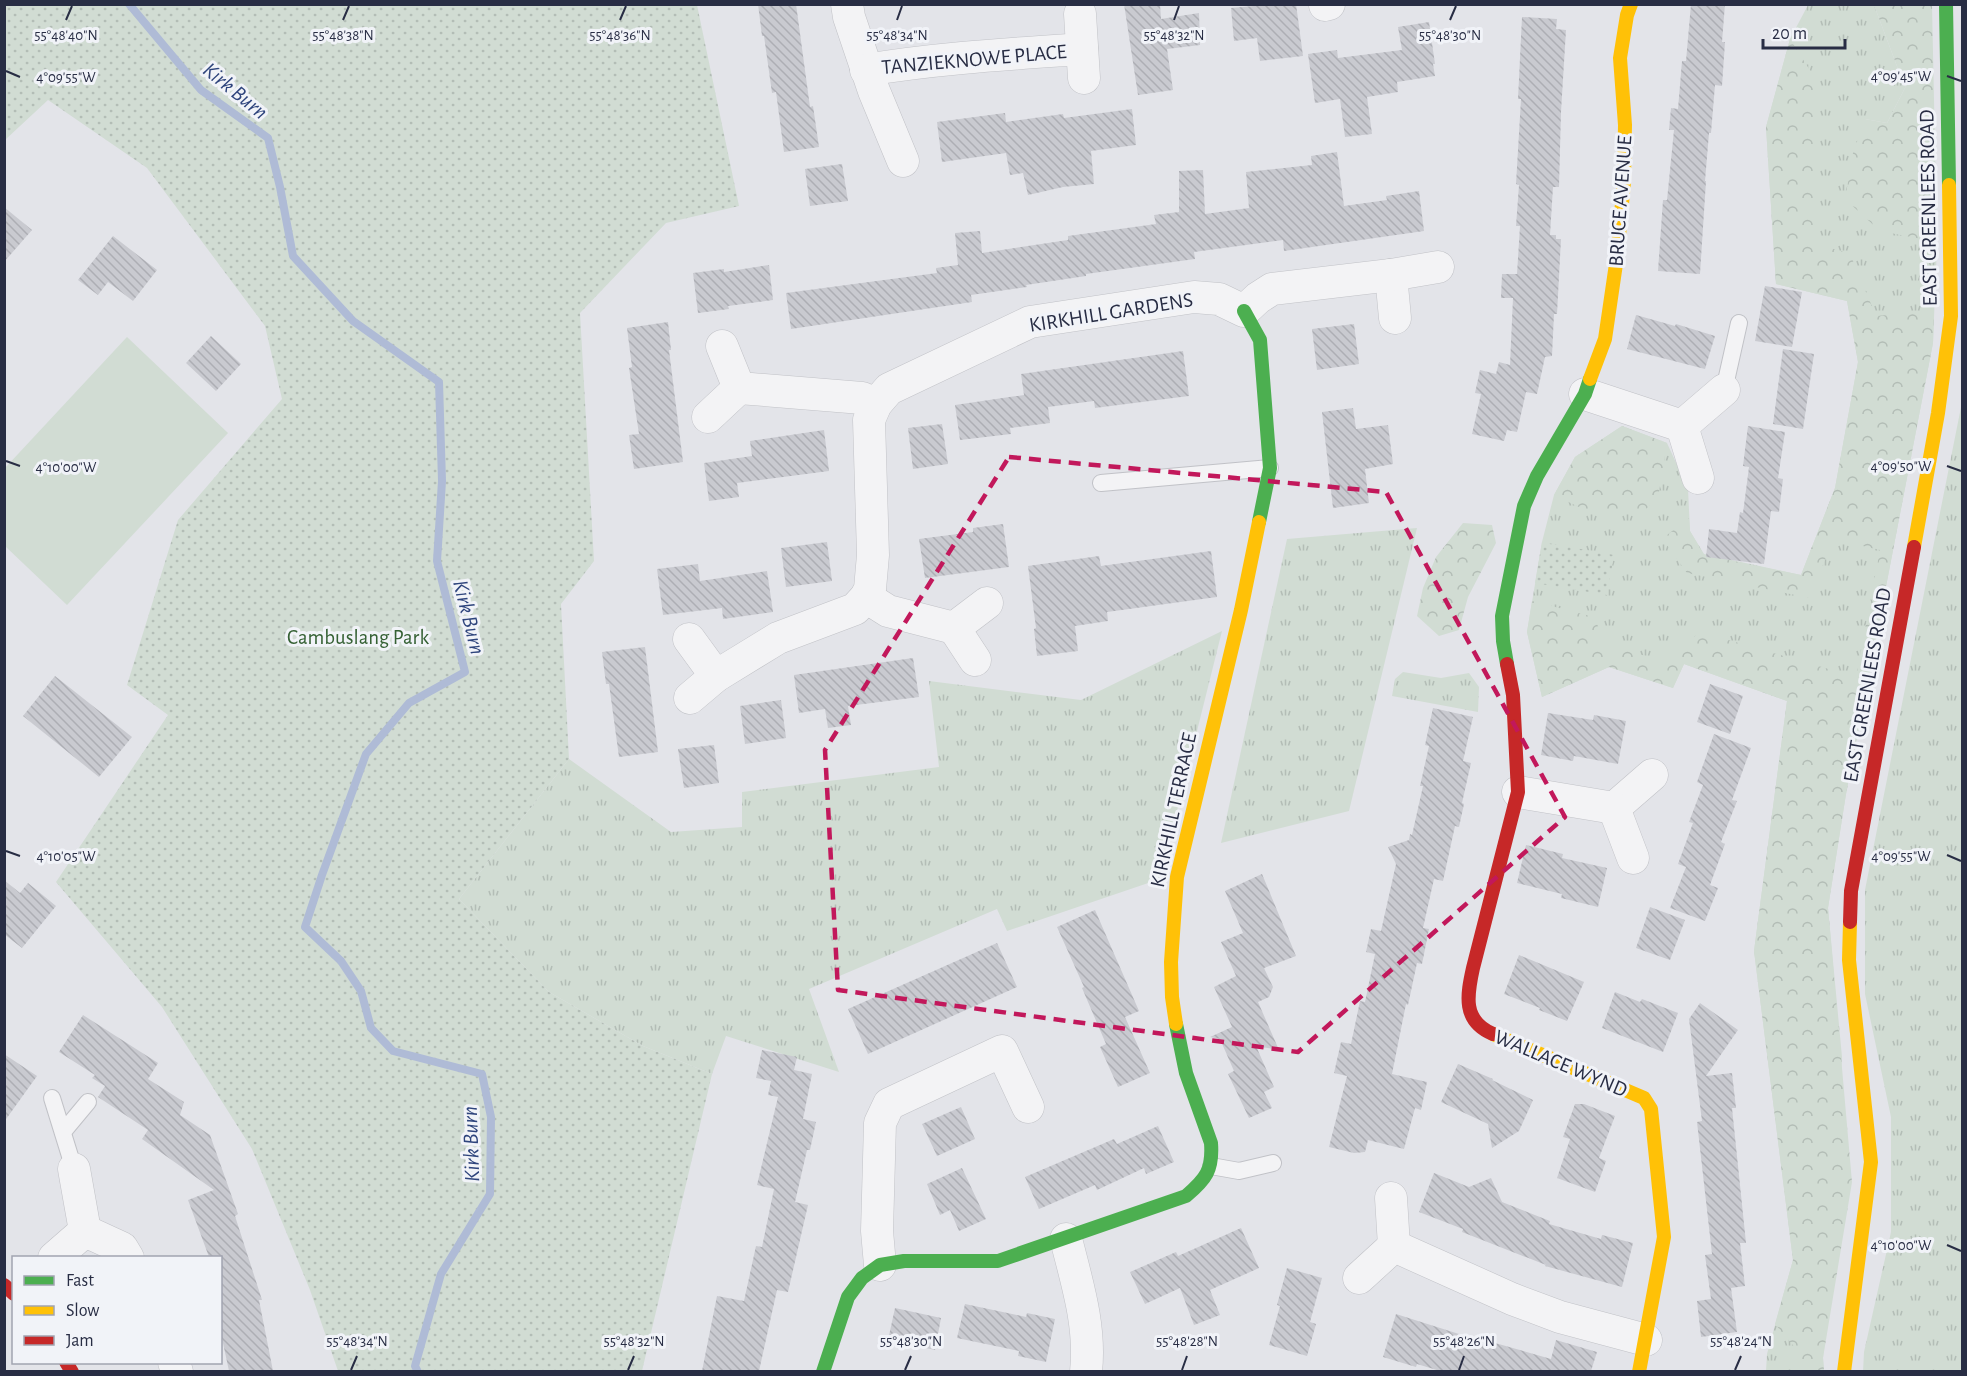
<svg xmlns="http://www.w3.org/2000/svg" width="1967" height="1376" font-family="'Alegreya Sans',sans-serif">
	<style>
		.grass { fill: url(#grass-tufts) }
		.forest { fill: url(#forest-crowns) }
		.park { fill: url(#park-dots) }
		.pitch { fill: #d1dcd3 }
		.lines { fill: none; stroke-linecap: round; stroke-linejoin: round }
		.stream { stroke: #afbbd6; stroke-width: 8 }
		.building { fill: url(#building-back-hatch) }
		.lane-casing { stroke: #c1c2c7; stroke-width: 18 }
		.street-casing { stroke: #c1c2c7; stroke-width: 33 }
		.lane { stroke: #f3f3f5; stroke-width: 16 }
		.street { stroke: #f3f3f5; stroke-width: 32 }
		.fast { stroke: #4caf50; stroke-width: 14 }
		.slow { stroke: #ffc107; stroke-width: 14 }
		.jam { stroke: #c62828; stroke-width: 14 }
		.marked { fill: none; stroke: #c2185b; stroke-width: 4.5; stroke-dasharray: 12 8; stroke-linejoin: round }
		.ticks { fill: none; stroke: #282d44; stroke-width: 2 }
		.labels { text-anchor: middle; stroke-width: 6; stroke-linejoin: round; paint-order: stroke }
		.street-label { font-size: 21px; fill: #282d44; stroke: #f1f3f8 }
		.park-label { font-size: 21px; fill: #356134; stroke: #f1f3f8 }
		.water-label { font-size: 22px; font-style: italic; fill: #2e447c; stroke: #f1f3f8 }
		.ticks-label { font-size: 15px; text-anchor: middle; fill: #282d44; stroke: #f1f3f8; stroke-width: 6; stroke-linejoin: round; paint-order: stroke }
	</style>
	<defs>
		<pattern id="grass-tufts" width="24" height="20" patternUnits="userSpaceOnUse" patternTransform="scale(1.5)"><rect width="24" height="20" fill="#d1dcd3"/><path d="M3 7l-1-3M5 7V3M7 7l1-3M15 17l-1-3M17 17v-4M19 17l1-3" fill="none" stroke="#b3bdb6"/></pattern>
		<pattern id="forest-crowns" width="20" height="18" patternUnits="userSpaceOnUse" patternTransform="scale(1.5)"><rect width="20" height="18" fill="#d1dcd3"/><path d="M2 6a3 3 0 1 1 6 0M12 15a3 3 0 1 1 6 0" fill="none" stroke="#b3bdb6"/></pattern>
		<pattern id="park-dots" width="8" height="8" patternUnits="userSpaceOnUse" patternTransform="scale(1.5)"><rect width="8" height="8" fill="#d1dcd3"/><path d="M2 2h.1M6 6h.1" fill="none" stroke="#b3bdb6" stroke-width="1.8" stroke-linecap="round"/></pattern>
		<pattern id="building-back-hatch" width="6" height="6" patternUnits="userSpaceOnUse" patternTransform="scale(1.5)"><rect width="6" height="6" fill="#c9cad0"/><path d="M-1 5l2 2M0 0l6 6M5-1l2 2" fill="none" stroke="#adaeb4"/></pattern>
	</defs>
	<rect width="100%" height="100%" fill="#e3e4e9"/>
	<g class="grass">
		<path d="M1808,5h66l24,64 9,15 -20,39 -22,-4 72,123 -4,101 -87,451 -18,114 14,149 -19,301 1,13h-58l1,-17 26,-94 -39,-309 33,-250 -103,-37 -11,24 -64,-21 -67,30 -15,-65 15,-90 12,-47 21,-38 47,-31 45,17 21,46 2,42 14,23 97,21 34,-87 23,-126 -11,-61 -71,-17 -10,-157 24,-88z"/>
		<path d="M1962,402v969l-99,1 1,-20 27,-120v-115l-26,-123v-104z"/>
		<path d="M1417,528l-68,283 -128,32 66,-304z"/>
		<path d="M1222,631l-62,248 -153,52 -10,-22 -188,80 30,83 -113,-36 -14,38 -69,-28 -94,-54 -90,-93 110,-140 102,73 71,-5v-35l197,-25 -10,-86 152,19z"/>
		<path d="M1403,672l38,6 28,-5 10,14 -1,25 -86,-16 3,-17z"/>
	</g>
	<g class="forest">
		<path d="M1874,5h58l5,237 -57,-11 -35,-32 8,-46 12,-34 22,4 20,-39 -9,-15z"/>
		<path d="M1790,39l21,33 6,32 -3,139 36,11 26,62 58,-5 -1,32 -87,451 -18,114 24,274 -29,176 1,13h-22v-15l-27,-32 18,-64 -39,-309 33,-250 -103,-37 -11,24 -64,-21 -67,30 -15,-65 5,-31 62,16 12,28 54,15 41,-28 155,45 24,-127 -47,-11 -23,59 -123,-25 -20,-28v-10l22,-17 1,13 14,24 97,20 34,-87 23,-126 -11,-61 -71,-17 -10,-157z"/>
		<path d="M1622,426l45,17 -9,55 -12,11 -61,1 -31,-15 21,-38z"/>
		<path d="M1463,523l29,2 4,18 -28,54 -9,33 -20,6 -22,-20 6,-28 13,-31z"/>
	</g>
	<g class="park">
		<path d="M5,4l692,1 42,201 -73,17 -86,90 14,248 -33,43 8,155 -110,140 90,93 94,54 69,28 -70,297h-304l-28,-81 -58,-141 -90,-142 -106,-125 112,-167 -41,-30 51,-165 104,-121 -17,-73 -118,-158 -99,-68 -43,40z"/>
		<path d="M1542,542l72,13 -7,40 -72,-12z"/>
	</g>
	<path class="pitch" d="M127,337l101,96 -161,172 -62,-59v-78z"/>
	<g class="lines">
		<path class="stream" d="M129,4l72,86 67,48 12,49 13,69 60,65 86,61 3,99 -5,80 28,111 -56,31 -43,51 -44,121 -17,52 36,34 20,30 10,37 22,23 89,23 9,43 -1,77 -49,80 -26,92 3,6"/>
	</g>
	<g class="building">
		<path d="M758,4h38l14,103 3,-1 6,41 -35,5 -8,-60 -4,1 -8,-57h-2z"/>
		<path d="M1124,4h36l1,15 38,-6 1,32 -33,4 6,41 -35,5z"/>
		<path d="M1254,4h42l7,52 -43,5 -3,-23 -23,3 -3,-33 23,-2z"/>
		<path d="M1691,4h34l-3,38h3l-3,44 -7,-1 -4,48h-2l-4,48h1l-6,93 -42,-3 5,-71h4l7,-70h-5l2,-22 7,1 4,-48h4z"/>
		<path d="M1522,17l35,2 -1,10 10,1 -5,82 -2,75h-6l-3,48h6v4h5l-4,75h-3l-2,42 -7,1 -8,37 -11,-2 -9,40 -10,-2 -3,11 -32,-7 9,-40 -6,-1 5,-23 16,4 3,-12 11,3 3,-67h-12l1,-24h15l3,-48h-4l3,-41 -3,-1 5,-85h-3z"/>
		<path d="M1429,22l6,42h-2l2,12 -38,6 1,10 -31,5 5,37 -27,3 -5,-38 -25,4 -7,-49 29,-4 1,8 64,-8 -4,-23z"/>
		<path d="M1132,109l4,36 -45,6 3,33 -31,3 -35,8 -5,-22 -13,2 -4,-22 -64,9 -5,-40 68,-9 1,9 57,-8 1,4z"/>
		<path d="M1337,152l7,54 43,-6 -1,-4 33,-5 5,40 -140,20 -1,-11 -89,12 1,7 -109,15v2l-60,9 1,2 -56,8 1,7 -181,27 -5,-36 151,-20 -1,-5 22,-3 -3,-32 25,-2 2,22 86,-13v-4l88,-12 -2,-9 25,-3v-41l24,-1 2,44 44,-6 -3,-36 66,-7 -1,-9z"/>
		<path d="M842,164l6,37 -38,5 -5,-37z"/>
		<path d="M4,207l28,23 -28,32z"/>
		<path d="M113,236l44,34 -24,31 -25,-19 -10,13 -20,-15z"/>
		<path d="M769,265l4,35 -45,6 1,3 -31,4 -5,-40 31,-4v3z"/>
		<path d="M1765,286l37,6 -10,55 -37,-6z"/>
		<path d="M1636,315l39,11 1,-2 39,12 -10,33 -78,-20z"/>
		<path d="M668,322l3,28h-2l14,112 -49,7 -5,-34 10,-1 -10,-66 3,-1 -5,-39z"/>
		<path d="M1354,324l5,40 -42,6 -5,-41z"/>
		<path d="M211,336l30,28 -25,27 -30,-28z"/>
		<path d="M1783,349l31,5 -11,75 -30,-5z"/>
		<path d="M1183,351l6,45 -94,12 -1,-7 -46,6 2,16 -40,5 1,6 -51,6 -5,-35 69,-10 -3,-21z"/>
		<path d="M1353,408l3,21 32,-4 5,39 -28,5 4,34 -36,5 -11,-96z"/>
		<path d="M942,424l6,40 -35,5 -5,-41z"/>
		<path d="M1748,426l37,6 -7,46 5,1 -4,33 -8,-1 -7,53 -58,-7 3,-28 28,4 3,-21 3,1 6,-46 -6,-1z"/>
		<path d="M824,430l5,41 -92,12 2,14 -30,4 -5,-38 48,-7 -2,-15z"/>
		<path d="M1003,524l6,43 -84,11 -6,-39 54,-7v-4z"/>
		<path d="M827,542l5,39 -46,6 -5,-39z"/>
		<path d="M1211,551l6,46 -110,15 1,9 -33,5 3,25 -41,5 -3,-27 2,-1 -8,-62 71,-10 2,10z"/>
		<path d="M698,564l2,17 67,-10 6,41 -50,7 -1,-11 -59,7 -6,-46z"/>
		<path d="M645,647l13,105 -39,5 -10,-73h-3l-4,-32z"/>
		<path d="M913,658l6,39 -71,9 3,19 -23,3 -3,-19 -26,4 -5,-38z"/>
		<path d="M55,676l77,61 -33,40 -76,-61z"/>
		<path d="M1710,684l33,12 -13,38 -33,-12z"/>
		<path d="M781,700l5,38 -41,6 -5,-38z"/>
		<path d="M1433,708l40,9 -10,44 8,2 -9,40 2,1 -5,23 -4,-1 -12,55 -9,-2 -11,49 6,1 -7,35 -5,-1 -9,42 -2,-1 -14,70 35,8 -6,28 -6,-2 -11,41 -36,-9 -3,12 -11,1 -25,-6 18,-71 -13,-3 7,-31 10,2 9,-43 5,1 10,-48 -9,-2 5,-23 10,2 15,-67 -8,-17 21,-7 1,-6 2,1 11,-49h-3l9,-40 -4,-1z"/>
		<path d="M1548,713l45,7 1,-5 32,6 -8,43 -44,-8 -1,5 -32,-6z"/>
		<path d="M1714,734l37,14 -19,52 5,1 -16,41 4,2 -15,41 8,3 -13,33 -35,-13 16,-41 -8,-3 15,-41 -4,-1 14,-37 -6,-3z"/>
		<path d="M714,745l5,38 -35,5 -6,-39z"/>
		<path d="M1526,845l37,9 -1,4 45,10 -9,39 -37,-9 1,-4 -45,-11z"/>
		<path d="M1262,874l34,82 -32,12 9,19 -4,10 -11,5 21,48 -23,-4 18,41 -10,5 8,16 -23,10 -21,-44 6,-3 -14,-32 -10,-2 22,-10 -18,-40 22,-11 -15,-34 22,-9 -18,-42z"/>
		<path d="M4,880l16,13 8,-10 28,23 -34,42 -18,-14z"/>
		<path d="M1650,907l35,13 -15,40 -34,-12z"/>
		<path d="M1095,910l44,101 -14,6 25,56 -32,14 -18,-40 6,-3 -24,-56 2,-1 -27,-60z"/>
		<path d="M997,943l20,44 -149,67 -20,-45z"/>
		<path d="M1519,955l65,27 -17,39 -28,-11 1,-2 -36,-14z"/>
		<path d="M1615,992l25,10 2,-3 36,14 -15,39 -61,-24z"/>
		<path d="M1700,1003l38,27 -32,46 26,-3 4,35h-4l14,135h-6l5,43 -14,2 6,44 -36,5 -4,-36 14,-2 -6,-44 7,-1 -15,-132 5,-1 -13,-102z"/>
		<path d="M83,1015l75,48 -10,16 36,23 -4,13 30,20 28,79 -3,2 27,84h-3l14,71h-44l-9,-42v-72h-11l-21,-57 26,-10 -72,-51 6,-9 -50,-33 7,-11 -13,-8 3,-3 -36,-23z"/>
		<path d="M762,1050l35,7 -3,13 18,4 -9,45 13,3 -6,28h-3l-12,52 13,3 -20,87 -11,-2 -18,81h-57l15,-75 27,5 12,-55 6,1 12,-58 -17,-4 21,-88 -10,-2 3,-14 -15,-3z"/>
		<path d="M4,1054l33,22 -33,46z"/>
		<path d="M1458,1064l35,15 -1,1 41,20 -14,31 -27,17 -4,-24 -47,-22z"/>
		<path d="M1575,1104h9l31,12 -16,42 7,3 -11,31 -38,-14 13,-39 -7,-2z"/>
		<path d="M961,1107l14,32 -38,17 -15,-32z"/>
		<path d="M1158,1126l16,36 -28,12 -2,-6 -47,22 -2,-5 -56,24 -14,-32 89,-38 3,5z"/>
		<path d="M962,1168l24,51 -27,12 -9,-21 -10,5 -13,-31z"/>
		<path d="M1434,1173l35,14 22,-9 11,24 48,19 -1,3 52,15 1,-4 31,8 -11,44 -77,-21 1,-1 -84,-33 1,-3 -44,-17z"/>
		<path d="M1241,1228l18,40 -49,22 10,25 -26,10 -14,-37 -35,16 -15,-32 46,-20 2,4z"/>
		<path d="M1287,1268l35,10 -12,44 6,2 -9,32 -38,-11 11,-39 -3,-1z"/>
		<path d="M965,1304l61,13 1,-4 28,6 -9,43 -28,-6 1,-5 -62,-13z"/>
		<path d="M895,1308l46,10 -6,32 -47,-10z"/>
		<path d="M1396,1314l85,27v-2l70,20 5,-19 41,12 -6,19h-151l-23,-7 -1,3 -33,-10z"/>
	</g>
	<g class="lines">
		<defs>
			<g id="lane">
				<path d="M1724,390l15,-67"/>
				<path d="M1101,483l169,-15"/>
				<path d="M52,1098l22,71"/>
				<path d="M63,1132l25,-30"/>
				<path d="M1211,1166l28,5 34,-8"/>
			</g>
			<g id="street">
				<path d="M847,4l2,13 25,74 29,70"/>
				<path d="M1325,5l4,-1"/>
				<path d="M1080,14l4,64"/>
				<path d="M866,70c72,-12 144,-16 216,-21"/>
				<path d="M1391,275l4,43"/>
				<path d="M739,388l123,10 14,6"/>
				<path d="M1585,394l97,32 42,-36"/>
				<path d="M708,417l31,-29 -17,-42"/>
				<path d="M1682,426l16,52"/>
				<path d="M866,597l22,14 66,17"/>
				<path d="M689,639l27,37"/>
				<path d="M975,660l-21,-32 33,-25"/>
				<path d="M690,698l26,-22 62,-38 77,-29 11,-12 4,-8 3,-34 -4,-135 7,-16 13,-15 141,-67 164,-25 25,2 25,12 14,-13 14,-9 119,-14 47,-8"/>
				<path d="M1518,792l96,16 38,-33"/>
				<path d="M1614,808l19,50"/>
				<path d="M74,1169l11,62"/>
				<path d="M1391,1198l3,48"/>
				<path d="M1066,1239c11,44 25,87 20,133"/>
				<path d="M1394,1246l118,53 48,18 86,23"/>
				<path d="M54,1258l31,-27 37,17 6,10"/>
				<path d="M880,1265l-3,-34 3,-108 9,-19 113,-53 26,56"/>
				<path d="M1359,1278l35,-32"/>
				<path d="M174,1362l3,10"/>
			</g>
		</defs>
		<use href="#lane" class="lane-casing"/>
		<use href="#street" class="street-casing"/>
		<use href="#lane" class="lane"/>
		<use href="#street" class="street"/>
		<g class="fast">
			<path d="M1946,4l3,181"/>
			<path d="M1244,311l16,29 10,128 -11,54"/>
			<path d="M1507,664l-4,-23 -1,-25 22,-110 13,-30 48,-82 5,-15"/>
			<path d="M823,1372l25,-75 14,-19 18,-13 24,-4h94l188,-65c20,-17 27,-26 25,-53l-25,-70 -10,-49"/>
		</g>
		<g class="slow">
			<path d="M1590,379l15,-40 12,-82 7,-75 1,-57 -5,-67 7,-43 4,-11"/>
			<path d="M1914,547l24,-134 13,-97 -2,-131"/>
			<path d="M1176,1024l-4,-27 -1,-35 6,-85 64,-267 18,-88"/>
			<path d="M1493,1034l151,64 7,11 13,128 -25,135"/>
			<path d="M1844,1372l27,-210 -22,-202 1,-38"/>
		</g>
		<g class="jam">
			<path d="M1850,922l1,-31 63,-344"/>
			<path d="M1493,1034c-31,-13 -26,-39 -20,-66l45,-176 -5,-97 -6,-31"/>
			<path d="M4,1285l10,9"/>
			<path d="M66,1362l6,10"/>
		</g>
	</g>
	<path class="marked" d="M1009,457l377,35 179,325 -267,235 -460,-62 -13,-240z"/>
	<path class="ticks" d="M66,20l6,-14M343,20l6,-14M620,20l6,-14M897,20l5,-14M1174,20l5,-14M1450,20l6,-14M6,71l14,6M1947,76l14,5M6,461l14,5M1947,466l14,5M6,851l14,5M1947,855l14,6M1947,1245l14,6M351,1370l6,-14M628,1370l6,-14M905,1370l6,-14M1182,1370l5,-14M1459,1370l5,-14M1735,1370l6,-14"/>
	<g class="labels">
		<g class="street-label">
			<text transform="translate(974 59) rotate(-5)" y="7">TANZIEKNOWE PLACE</text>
			<text transform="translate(1620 201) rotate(-86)" y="7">BRUCE AVENUE</text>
			<text transform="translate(1928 208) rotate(-91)" y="7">EAST GREENLEES ROAD</text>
			<text transform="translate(1111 312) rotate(-9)" y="7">KIRKHILL GARDENS</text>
			<text transform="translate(1867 685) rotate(-80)" y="7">EAST GREENLEES ROAD</text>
			<text transform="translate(1173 810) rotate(-78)" y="7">KIRKHILL TERRACE</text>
			<text transform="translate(1561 1063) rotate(23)" y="7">WALLACE WYND</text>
		</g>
		<g class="park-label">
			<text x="358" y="644">Cambuslang Park</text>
		</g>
		<g class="water-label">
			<text transform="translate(236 90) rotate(39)" y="8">Kirk Burn</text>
			<text transform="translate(470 617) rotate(76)" y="8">Kirk Burn</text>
			<text transform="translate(470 1144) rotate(-92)" y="8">Kirk Burn</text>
		</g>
	</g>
	<g class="ticks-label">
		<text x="66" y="40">55°48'40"N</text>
		<text x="343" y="40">55°48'38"N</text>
		<text x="620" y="40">55°48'36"N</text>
		<text x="897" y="40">55°48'34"N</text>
		<text x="1174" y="40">55°48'32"N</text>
		<text x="1450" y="40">55°48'30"N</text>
		<text x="1901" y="81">4°09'45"W</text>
		<text x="66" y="82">4°09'55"W</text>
		<text x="1901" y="471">4°09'50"W</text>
		<text x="66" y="472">4°10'00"W</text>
		<text x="1901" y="861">4°09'55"W</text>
		<text x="66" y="861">4°10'05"W</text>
		<text x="1901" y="1250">4°10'00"W</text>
		<text x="357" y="1346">55°48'34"N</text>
		<text x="634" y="1346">55°48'32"N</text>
		<text x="911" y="1346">55°48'30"N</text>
		<text x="1187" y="1346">55°48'28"N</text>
		<text x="1464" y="1346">55°48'26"N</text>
		<text x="1741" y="1346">55°48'24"N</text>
	</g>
	<rect width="1967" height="1376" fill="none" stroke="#282d44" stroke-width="12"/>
	<rect x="12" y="1256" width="210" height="108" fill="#f1f3f8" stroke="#a1a4b0" stroke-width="1.5"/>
	<rect x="24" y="1276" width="30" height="9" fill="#4caf50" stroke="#a1a4b0" stroke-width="1.5"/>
	<text x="66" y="1286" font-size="18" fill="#282d44">Fast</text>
	<rect x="24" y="1306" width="30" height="9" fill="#ffc107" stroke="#a1a4b0" stroke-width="1.5"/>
	<text x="66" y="1316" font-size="18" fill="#282d44">Slow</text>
	<rect x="24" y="1336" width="30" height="9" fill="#c62828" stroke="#a1a4b0" stroke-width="1.5"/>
	<text x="66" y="1346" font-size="18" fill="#282d44">Jam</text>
	<path d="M1763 39v9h82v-9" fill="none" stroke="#282d44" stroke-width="3"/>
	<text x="1772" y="39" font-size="18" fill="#282d44" stroke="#f1f3f8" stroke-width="4.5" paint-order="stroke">20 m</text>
</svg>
